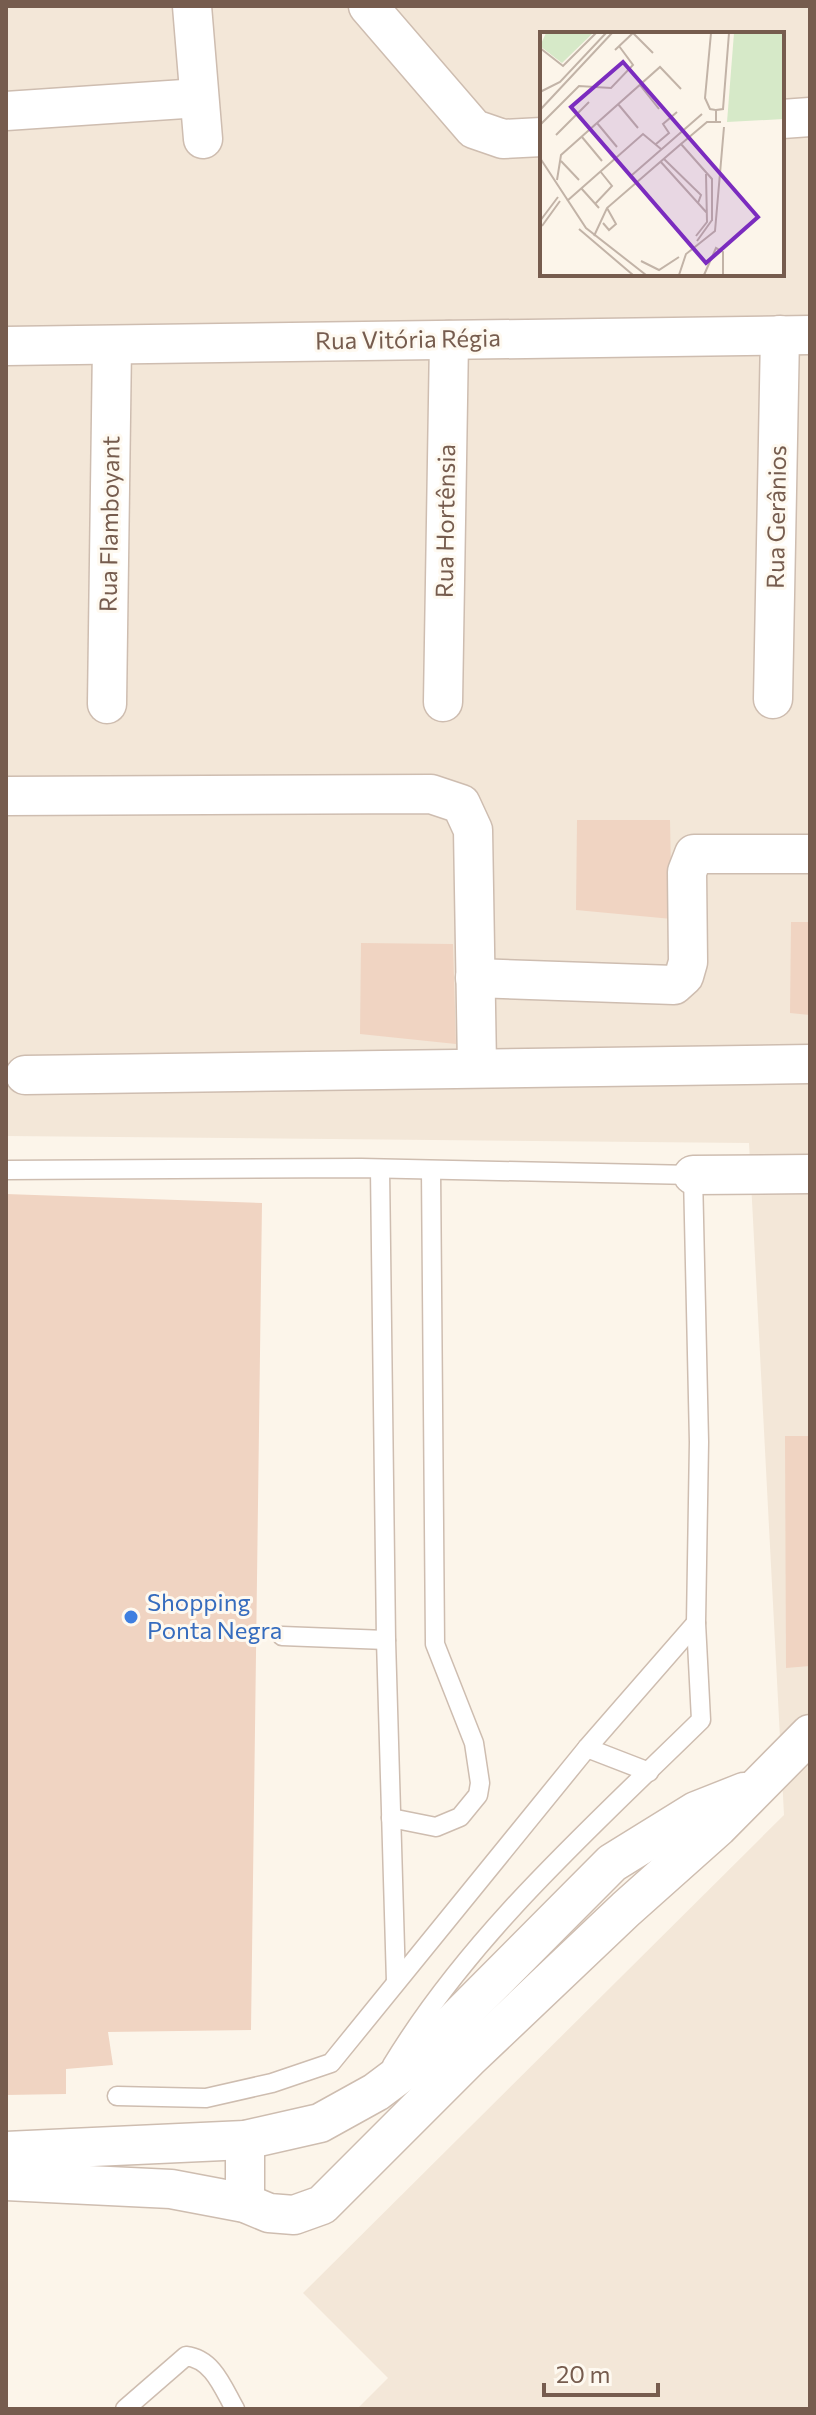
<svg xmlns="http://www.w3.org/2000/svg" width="816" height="2415" font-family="Commissioner,sans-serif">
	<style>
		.residential { fill: #f3e7d8; fill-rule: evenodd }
		.building { fill: #f0d4c2 }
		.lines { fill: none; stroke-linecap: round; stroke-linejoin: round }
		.lane-casing { stroke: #cebdb0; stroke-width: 21 }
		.street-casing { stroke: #cebdb0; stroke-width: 41 }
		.lane { stroke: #fff; stroke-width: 18 }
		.street { stroke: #fff; stroke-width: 38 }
		.shop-dot { fill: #3f7fe0; stroke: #fef9f0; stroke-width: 3 }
		.labels { text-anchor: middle; stroke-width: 6; stroke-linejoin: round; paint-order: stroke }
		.street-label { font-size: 24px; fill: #765c4e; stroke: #fef9f0 }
		.shop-label { font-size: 24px; fill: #366cbe; stroke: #fef9f0; text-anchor: start }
		.inset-road { fill: none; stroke: #c2b3a7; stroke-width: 2 }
		.view { fill: #7b2cbf; fill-opacity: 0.15; stroke: #7b2cbf; stroke-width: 4 }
		.inset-edge { fill: none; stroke: #765c4e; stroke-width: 4 }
	</style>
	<rect width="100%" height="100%" fill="#fcf5ea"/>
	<path class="residential" d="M6,6h804v2403h-453l31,-31 -85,-85 481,-478 -35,-672 -743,-7zM542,34h240v240h-240z"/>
	<g class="building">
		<path d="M577,820h93l2,99 -96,-9z"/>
		<path d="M791,922h19v93l-20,-2z"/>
		<path d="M361,943l92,1 3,100 -96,-10z"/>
		<path d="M6,1194l256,9 -11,827 -143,2 5,33 -47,4v25l-60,1z"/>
		<path d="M785,1436h25v230l-24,2z"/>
	</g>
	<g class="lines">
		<defs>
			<g id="lane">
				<path d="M380,1169l6,471 10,342"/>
				<path d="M6,1170l355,-2 332,7 6,267 -3,181 5,97c-109,107 -229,213 -309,345"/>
				<path d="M282,1636l104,4"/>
				<path d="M587,1748l62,24"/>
				<path d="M391,1818l45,9 24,-10 18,-22 2,-12 -6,-40 -39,-99 -4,-474"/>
				<path d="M117,2096l89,2 66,-15 59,-20 256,-315 109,-125"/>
				<path d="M125,2409l61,-53c27,3 37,32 49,53"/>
			</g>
			<g id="street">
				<path d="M192,6l11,133"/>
				<path d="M368,6l106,123 29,10 39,-2"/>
				<path d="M6,111l193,-13"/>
				<path d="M782,119l28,-2"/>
				<path d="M6,346l804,-11"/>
				<path d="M773,699l7,-364"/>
				<path d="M443,702l6,-362"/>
				<path d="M107,704l5,-359"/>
				<path d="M6,796l425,-2 30,10 12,26 4,236"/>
				<path d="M475,978l199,7 10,-9 4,-14 -1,-90 7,-18h116"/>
				<path d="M25,1075l785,-11"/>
				<path d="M693,1175l117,-1"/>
				<path d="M6,2151l239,-11 75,-17 56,-31 32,-24 204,-205 84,-52 48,-19"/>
				<path d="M6,2181l165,8 74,14 24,10 25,2 28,-10 146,-146 158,-150 92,-82 92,-93"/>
				<path d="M245,2203v-63"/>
			</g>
		</defs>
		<use href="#lane" class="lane-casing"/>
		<use href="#street" class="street-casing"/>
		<use href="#lane" class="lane"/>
		<use href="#street" class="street"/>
	</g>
	<circle class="shop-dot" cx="131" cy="1617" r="8"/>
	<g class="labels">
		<g class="street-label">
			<text transform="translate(408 340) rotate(-1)" y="8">Rua Vitória Régia</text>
			<text transform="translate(777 517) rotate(-89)" y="8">Rua Gerânios</text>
			<text transform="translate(446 521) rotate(-89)" y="8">Rua Hortênsia</text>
			<text transform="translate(110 524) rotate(-89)" y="8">Rua Flamboyant</text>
		</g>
		<g class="shop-label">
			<text x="147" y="1611">Shopping<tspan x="147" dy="28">Ponta Negra</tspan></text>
		</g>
	</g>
	<g transform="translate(540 32)">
		<rect width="244" height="244" fill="#fcf5ea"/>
		<path d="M6,1h47l-31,30 -22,-17z" fill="#d6e9c8"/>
		<path d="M194,1h50v86l-57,3z" fill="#d6e9c8"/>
		<path class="inset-road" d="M93,1l20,20M171,1l-6,65 5,11 6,1v11M0,16l23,18 33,-33M75,18l18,-17M100,53l19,24M0,60l20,-10 46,-49M78,72l20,24M0,78l72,-77M176,78l7,-1 6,-76M57,91l20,24M0,93l39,-39 32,2 22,-23 -14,-19M16,103l33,-33M42,105l20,24M116,112l13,-11 -6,-9 14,-12M141,112l26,-22h14M0,126l46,70 60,47M124,127l37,36 -3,8M21,129l18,19M120,129l47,52M92,143l70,-61M17,148l4,-25 99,-88 21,22M41,156l18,20M27,169l76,-67 18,15M55,172l17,-18 -12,-15M0,189l18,-24M63,191l6,7 7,-6 -9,-16M2,194l18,-25M39,197l54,46M54,204l13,-28 74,-64 31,35v42M156,204l11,-14 -1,-48M157,209l15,-21M101,229l18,9 20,-13M139,243l7,-21 29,-23 9,-104M164,243l12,-27 7,4v23"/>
		<path class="view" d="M83,30l135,155 -52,46 -135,-156z"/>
		<rect width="244" height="244" class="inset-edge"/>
	</g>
	<rect width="816" height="2415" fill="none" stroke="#765c4e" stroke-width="16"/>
	<path d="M544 2383v12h114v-12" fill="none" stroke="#765c4e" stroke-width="4"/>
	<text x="556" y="2383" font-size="24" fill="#765c4e" stroke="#fef9f0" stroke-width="6" paint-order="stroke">20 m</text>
</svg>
